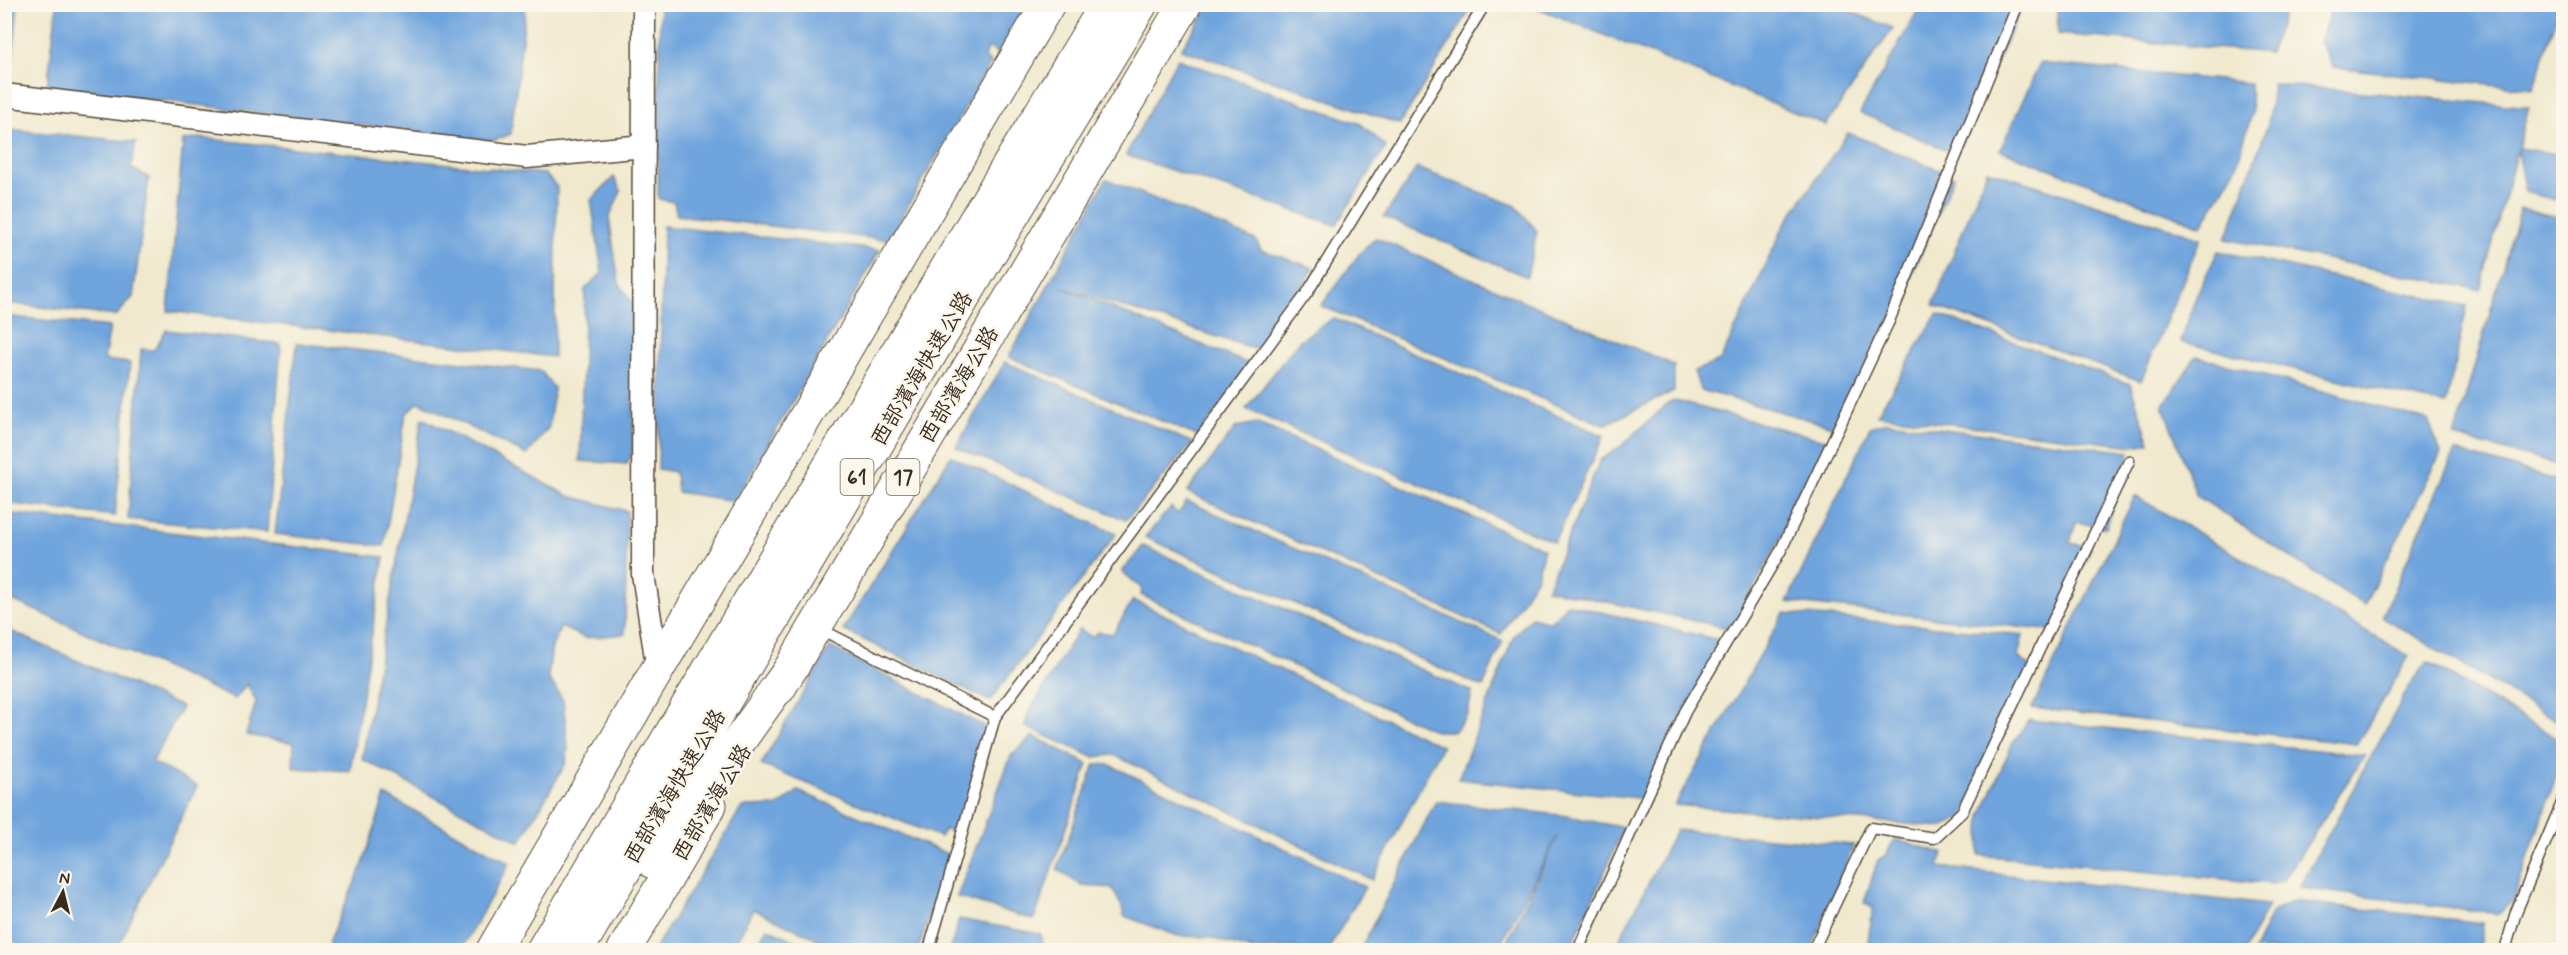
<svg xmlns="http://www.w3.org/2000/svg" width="2568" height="955" font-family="Mynerve,'LXGW WenKai TC',sans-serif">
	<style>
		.water { fill: #70a4dd; stroke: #56677e; stroke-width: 1.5 }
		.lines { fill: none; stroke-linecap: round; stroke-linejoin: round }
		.lane-casing { stroke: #564738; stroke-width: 13 }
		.street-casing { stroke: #564738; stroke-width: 25 }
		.primary-casing { stroke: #564738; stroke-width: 35 }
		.highway-casing { stroke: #564738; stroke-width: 35 }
		.lane { stroke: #fff; stroke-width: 10 }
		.street { stroke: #fff; stroke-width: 22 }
		.primary { stroke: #fff; stroke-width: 33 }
		.highway { stroke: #fff; stroke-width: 33 }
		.labels { text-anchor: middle; stroke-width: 5; stroke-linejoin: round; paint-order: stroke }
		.shield { fill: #fbf7ec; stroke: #75685c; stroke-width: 1.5 }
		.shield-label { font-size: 21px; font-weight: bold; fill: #3b2a1e }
		.street-label { font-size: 22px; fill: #3b2a1e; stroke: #fbf7ec }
	</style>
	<rect width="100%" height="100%" fill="#fbf7ec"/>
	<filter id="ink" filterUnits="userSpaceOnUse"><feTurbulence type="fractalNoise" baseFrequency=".0167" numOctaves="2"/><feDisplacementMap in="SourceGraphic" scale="12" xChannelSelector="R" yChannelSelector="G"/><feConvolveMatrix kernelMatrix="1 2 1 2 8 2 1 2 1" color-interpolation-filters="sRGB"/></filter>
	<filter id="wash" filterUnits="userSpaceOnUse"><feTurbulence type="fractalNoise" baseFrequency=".008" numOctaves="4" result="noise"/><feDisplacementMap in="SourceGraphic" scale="24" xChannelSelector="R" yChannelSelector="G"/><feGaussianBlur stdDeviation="1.35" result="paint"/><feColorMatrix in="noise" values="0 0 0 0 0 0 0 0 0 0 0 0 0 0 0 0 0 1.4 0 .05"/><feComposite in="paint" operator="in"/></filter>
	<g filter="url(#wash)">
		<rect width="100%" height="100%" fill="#f0e9ce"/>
		<g class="water">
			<path d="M2057,4h230v1l-17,48 -212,-19z"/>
			<path d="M4,5h14l-8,81h-5z"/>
			<path d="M57,5h469l-15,129 -17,7 -447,-54z"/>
			<path d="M660,5v-1l366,1 -28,49 -9,-7 -5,10 7,6 -103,177 -211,-25 -3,-13 -16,-3z"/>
			<path d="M1210,5v-1l263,1 -73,119 -219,-75z"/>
			<path d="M1530,5h304l59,23 -67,97z"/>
			<path d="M1921,5h101l-66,149 -96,-41z"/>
			<path d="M2333,5v-1l228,1 -28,84 -200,-22 -13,-26z"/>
			<path d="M1177,59l184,65 25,23 -50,78 -210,-70z"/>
			<path d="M2040,63l210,20 2,30 -15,52 -35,61 -202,-76z"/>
			<path d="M2273,84l256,23 -11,41 45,7v47l-38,-10 -8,-42 -37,140 -254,-51 42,-115z"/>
			<path d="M5,129l131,13 -5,26 18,10 -16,119 -17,19 -111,-13z"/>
			<path d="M1848,133l106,43 -58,136 -60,115 -136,-37 -6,-19 26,-10 65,-137z"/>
			<path d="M199,138l346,36 12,13 -3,170 -386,-46 15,-170z"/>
			<path d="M1417,168l99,38 21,25 -10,46 -143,-60z"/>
			<path d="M1987,170l214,68 -60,143 -208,-76z"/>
			<path d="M614,177l7,14 -12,27 10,65 14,21v146l-6,14 -47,-3 5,-172 17,-16 -11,-73z"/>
			<path d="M1106,179l150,61 5,10 53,18 -52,83 -201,-64 186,76 2,8 -52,65 -188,-79z"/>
			<path d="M2520,208l43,10v248l-109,-29z"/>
			<path d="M663,226l217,24 -145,251 -58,-9 -2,-20 -17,-3z"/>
			<path d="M1376,238l298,127v26l-70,34 -283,-119 39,-53z"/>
			<path d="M2218,251l249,55 -21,99 -265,-63 15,-46z"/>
			<path d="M1937,314l193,70 20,59 -16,3 -257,-31z"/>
			<path d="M5,316l105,11 -6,33 26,3 -15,153 -110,-13z"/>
			<path d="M1333,318l271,118 -50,106 -308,-133 53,-68z"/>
			<path d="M166,330l115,14 -14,188 -139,-13 13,-170 13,1z"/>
			<path d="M297,343l244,28 13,17 -5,39 -22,28 -108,-53 -13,12 -22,132 -109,-12z"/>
			<path d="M2196,356l232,64 13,33 -77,152 -167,-109 -34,-90z"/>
			<path d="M1005,362l188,81 -67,77 -170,-73z"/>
			<path d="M1672,400l160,42 -100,187 -185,-40 53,-129 20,-13z"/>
			<path d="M422,418l147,78 58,15 -2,123 -40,4 -24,-11 -9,20 -4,30 15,23 5,47 -2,16 -46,79 -158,-83z"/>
			<path d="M1887,422l243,30 -24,76 -30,-6 -6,21 21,4 -36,84 -268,-29 83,-175z"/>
			<path d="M1257,423l287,126 -7,28 -36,57 -314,-142 49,-65z"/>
			<path d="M2455,451l108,31 1,239 -3,2 -179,-106z"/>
			<path d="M951,456l165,78 -126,167 -147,-71z"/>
			<path d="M2135,496l274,160 -52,88 -325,-36z"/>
			<path d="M1187,501l316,140 -20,46 -338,-150 26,-30 7,7z"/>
			<path d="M5,513l379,44 -34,214 -57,-3 1,-25 -48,-8 10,-33 -9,-18 -12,15 -230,-102z"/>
			<path d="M1143,546l329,146 -4,21 -13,18h-20l-294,-136 1,-7 -20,-16z"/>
			<path d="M1133,600l309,146 -70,134 -258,-125 -21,2 -68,-31 3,-12 51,-85 13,8 6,-5 15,2z"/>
			<path d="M1567,604l161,38 -81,157 -189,-20 56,-143 17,-19 20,5z"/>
			<path d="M1784,613l239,22 -5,22 12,9 -67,151 -21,10 -267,-22z"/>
			<path d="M4,628l178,79 -30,55 45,24 -81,164h-90l-21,-15z"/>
			<path d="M830,647l162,83 -35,104 -12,-5 -5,8 -179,-72z"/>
			<path d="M2428,662l135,80v14l-49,143 -15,15 -200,-26 115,-210z"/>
			<path d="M2029,720l336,35 -81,125 -11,4 -294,-29 2,-39 31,-72z"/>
			<path d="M1033,736l55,28 -54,156 -77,-23 54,-141z"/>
			<path d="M1095,764l15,1 255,122 -37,63h-29l-5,-3 -42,3 -44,-13 -30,-1 -54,-20 -2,-9 -10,-19 -30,-2 -25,-17z"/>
			<path d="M798,791l152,64 -32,95h-77l-88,-41 -21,41h-78l88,-143 36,-1z"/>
			<path d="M385,795l125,68 -49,87h-132v-9l34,-77z"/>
			<path d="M1436,801l132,15 56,12 -54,122h-67l54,-113 -60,113h-137z"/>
			<path d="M1676,830l178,15 -43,105h-197z"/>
			<path d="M1894,839l49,14 -4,14 329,38 -23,45 -378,-2 6,-40 -9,-5 14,-43 9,-6z"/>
			<path d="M2293,901l190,22 -3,27h-226l18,-38z"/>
			<path d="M959,919l81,15 5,16h-95z"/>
			<path d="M767,928l48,22h-61z"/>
		</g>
	</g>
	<g filter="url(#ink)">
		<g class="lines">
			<defs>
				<g id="lane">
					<path d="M818,628l177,89"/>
					<path d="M929,950l66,-233 312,-424 178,-289"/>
					<path d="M1578,950l107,-238 95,-160 109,-231 129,-317"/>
					<path d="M1813,950l58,-122 63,10 28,-26 167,-351"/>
					<path d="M2505,950l11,-38 48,-114"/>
				</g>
				<g id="street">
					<path d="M644,4l-1,570 15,96"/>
					<path d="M4,95l523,62 117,-11"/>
				</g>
				<g id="primary">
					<path d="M779,688l406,-684"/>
					<path d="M493,950l555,-946"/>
					<path d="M624,950l86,-145"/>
				</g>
				<g id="highway">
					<path d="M653,862l141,-198"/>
					<path d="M543,950l435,-734 129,-212"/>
					<path d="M577,950l426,-719 138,-227"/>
				</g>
			</defs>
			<use href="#lane" class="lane-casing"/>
			<use href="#street" class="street-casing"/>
			<use href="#primary" class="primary-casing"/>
			<use href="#highway" class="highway-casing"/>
			<use href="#lane" class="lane"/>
			<use href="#street" class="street"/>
			<use href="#primary" class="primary"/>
			<use href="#highway" class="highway"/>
		</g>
	</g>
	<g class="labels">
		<g class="shield">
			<rect x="840.5" y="459" width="33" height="36" rx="4.5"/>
			<rect x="886.5" y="459" width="33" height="36" rx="4.5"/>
		</g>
		<g class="shield-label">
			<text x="857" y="484">61</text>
			<text x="903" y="484">17</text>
		</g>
		<g class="street-label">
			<text transform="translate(921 368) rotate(-59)" y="8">西部濱海快速公路</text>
			<text transform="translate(958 384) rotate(-59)" y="8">西部濱海公路</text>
			<text transform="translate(674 786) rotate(-59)" y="8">西部濱海快速公路</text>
			<text transform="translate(711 802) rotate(-59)" y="8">西部濱海公路</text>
		</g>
	</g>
	<rect width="2568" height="955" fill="none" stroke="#fbf7ec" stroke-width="24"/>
	<g transform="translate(63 892) rotate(7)" stroke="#fbf7ec" stroke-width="4.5" paint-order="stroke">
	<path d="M0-4.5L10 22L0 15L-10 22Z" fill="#3b2a1e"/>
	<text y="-9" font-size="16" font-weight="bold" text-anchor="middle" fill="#3b2a1e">N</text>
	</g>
</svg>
